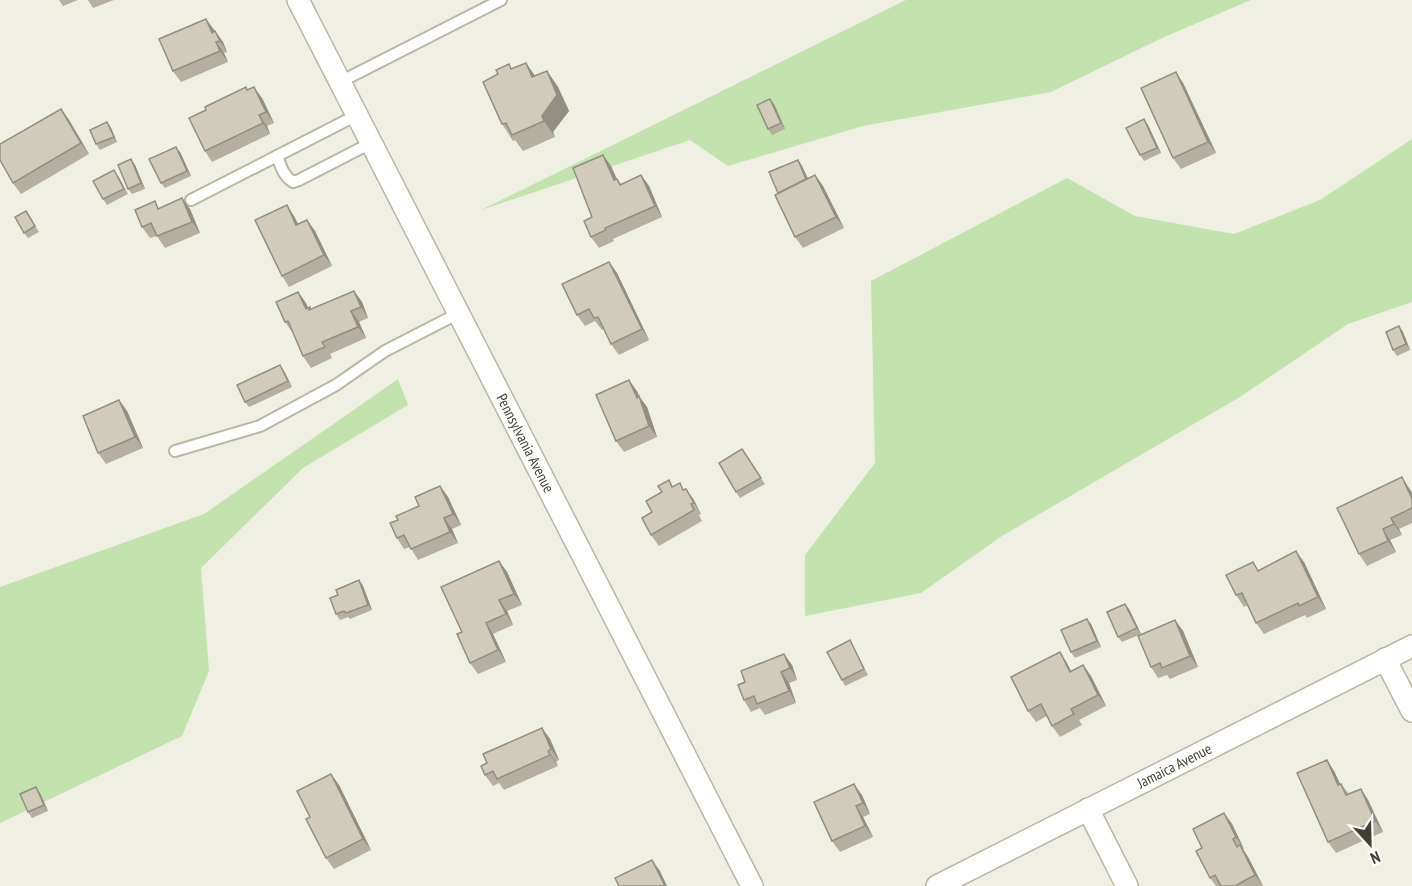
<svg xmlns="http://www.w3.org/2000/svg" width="1412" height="886" font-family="'PT Sans Narrow',sans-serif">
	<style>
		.green { fill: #c2e3ae }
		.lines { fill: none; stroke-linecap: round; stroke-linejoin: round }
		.service-casing { stroke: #bbb7a7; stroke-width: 14 }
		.minor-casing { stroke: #bbb7a7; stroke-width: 24 }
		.service { stroke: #fff; stroke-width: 10 }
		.minor { stroke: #fff; stroke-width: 21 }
		.wall { fill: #b4afa0 }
		.shaded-wall { fill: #928f82 }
		.building { fill: #d1ccba; stroke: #928f82; stroke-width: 1.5 }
		.labels { text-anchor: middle; stroke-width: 5; stroke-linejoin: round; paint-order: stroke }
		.street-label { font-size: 15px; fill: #423f34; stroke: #fff }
	</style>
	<rect width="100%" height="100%" fill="#f0efe3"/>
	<g class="green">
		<path d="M906,0h345l-89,38 -111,54 -188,34 -135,40 -38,-26 -209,70z"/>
		<path d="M1412,139v163l-64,22 -108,73 -238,139 -81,57 -116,23v-61l70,-92 -4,-182 196,-103 68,38 99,18 86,-34z"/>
		<path d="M398,379l10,26 -105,63 -102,100 8,103 -27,65 -182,87v-236l204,-73z"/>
	</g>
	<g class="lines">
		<defs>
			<g id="service">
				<path d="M340,82l161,-82"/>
				<path d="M357,115l-80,41c4,10 6,20 16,26l6,-2 72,-37"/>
				<path d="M191,200l86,-44"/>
				<path d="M175,451l85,-25 76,-41 49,-34 74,-38"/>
			</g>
			<g id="minor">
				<path id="s1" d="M298,0l454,886"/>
				<path d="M1385,659l27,52"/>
				<path d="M1088,809l39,77"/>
				<path id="s2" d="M937,886l475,-240"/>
			</g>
		</defs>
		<use href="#service" class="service-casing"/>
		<use href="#minor" class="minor-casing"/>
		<use href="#service" class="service"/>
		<use href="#minor" class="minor"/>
	</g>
	<g class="wall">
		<path d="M59,0h19l-15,6z"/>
		<path d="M88,0h26l-21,8z"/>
		<path d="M206,19l17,23 4,10 -3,1 4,9 -47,20 -8,-11z"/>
		<path d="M526,63l9,13 12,-5 11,16 11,24 -16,21 2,5 -32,14 -8,-11 -2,1 -11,-17 11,-55z"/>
		<path d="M1176,72l7,11 33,70 -35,16 -8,-11z"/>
		<path d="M246,87l2,3 14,8 12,25 -7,3 3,8 -58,28 -7,-11 1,-41z"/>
		<path d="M774,104l11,25 -13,6 -4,-6z"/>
		<path d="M61,109l8,11 20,34 -68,40 -8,-11z"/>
		<path d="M107,122l4,6 6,14 -17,8 -4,-6z"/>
		<path d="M1148,125l13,28 -17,8 -4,-6z"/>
		<path d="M180,152l11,24 -26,12 -4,-5z"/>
		<path d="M603,155l8,11 6,13 4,5 20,-9 8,11 13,31 -49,22 1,2 -15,7 -8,-11 1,-20z"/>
		<path d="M798,160l4,6 6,12 7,-3 8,11 21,42 -41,20 -8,-11 -17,-44z"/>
		<path d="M135,165l10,24 -13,5 -4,-5z"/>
		<path d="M118,175l10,19 -21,11 -4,-6z"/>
		<path d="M182,198l8,11 10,24 -35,15 -8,-12 -7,2 -8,-11 17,-19z"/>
		<path d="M26,211l13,21 -11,6 -4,-5z"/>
		<path d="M294,216l4,8 9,-4 8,11 17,35 -43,21 -7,-11z"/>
		<path d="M609,262l8,11 32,67 -30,15 -8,-11 -7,-15 -2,1 -7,-9 -10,5 -8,-11z"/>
		<path d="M354,291l8,11 6,16 -9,4 7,16 -36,16 2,4 -21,10 -8,-12 -10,-23 -8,-11 13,-30 8,11 2,5 2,-1 1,2z"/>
		<path d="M1399,326l4,6 7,18 -13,6 -4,-6z"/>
		<path d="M280,365l4,6 8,16 -43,20 -4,-5z"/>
		<path d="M637,391l2,6 8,10 10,30 -33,15 -8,-11z"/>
		<path d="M119,400l8,11 16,37 -37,16 -8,-11z"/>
		<path d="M742,449l23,35 -25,14 -4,-6z"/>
		<path d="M669,480l4,7 11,3 2,-1 15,25 -2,1 3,6 -43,25 -8,-11 11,-43z"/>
		<path d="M440,486l8,11 13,28 -9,4 6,14 -40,17 -8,-13 -6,2 -7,-11 1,-18 21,-14z"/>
		<path d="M1409,488l3,5v30l-13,6 3,6 -12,5 6,12 -29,14 -8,-12z"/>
		<path d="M499,561l8,11 15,33 -15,6 6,14 -20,9 13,28 -28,12 -8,-11z"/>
		<path d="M1304,562l22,47 -19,9 -2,-3 -41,19 -8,-11 -8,-18 -4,2 -8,-12 23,-25z"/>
		<path d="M359,580l4,6 9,24 -22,9 -2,-2 -8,3 -4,-6 2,-19z"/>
		<path d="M1129,609l12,25 -19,8 -4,-5z"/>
		<path d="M1087,619l4,5 10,23 -26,11 -4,-6z"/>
		<path d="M1175,620l8,11 15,36 -28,12 -3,-4 -9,3 -7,-11z"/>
		<path d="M850,640l3,6 15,29 -23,11 -3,-6z"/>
		<path d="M1060,652l11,19 12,-6 8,11 15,30 -27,14 3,5 -22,12 -8,-11 -5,-10 -11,6 -8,-11z"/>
		<path d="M784,654l8,11 5,15 -8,3 7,20 -31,12 -5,-7 -9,4 -7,-12 1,-18z"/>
		<path d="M542,728l8,11 9,21 -3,2 2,4 -54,24 -5,-7 -6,3 -8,-11 2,-12z"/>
		<path d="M1327,760l7,11 6,13h1l8,10 12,-5 7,11 15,32 -47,21 -8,-11z"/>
		<path d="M331,774l8,11 32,65 -37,19 -8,-11 -16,-41z"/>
		<path d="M36,787l4,6 8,18 -16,7 -4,-6z"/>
		<path d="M862,795l8,19 -7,3 10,20 -33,15 -8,-11z"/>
		<path d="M1224,813l8,11 12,25h-1l5,8 15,29h-47l-6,-8z"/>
	</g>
	<g class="shaded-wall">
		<path d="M206,19l8,11 6,14 -8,-11z"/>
		<path d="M215,31l8,11 4,10 -7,-11z"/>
		<path d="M216,42l8,11 4,9 -8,-11z"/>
		<path d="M526,63l11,16 -5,-2z"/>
		<path d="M547,71l11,16 11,24 -16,21 2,5 -11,-16 -2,-5z"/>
		<path d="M1176,72l7,11 33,70 -8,-11z"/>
		<path d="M254,87l8,11 12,25 -8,-11z"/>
		<path d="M770,99l4,5 11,25 -4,-6z"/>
		<path d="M61,109l8,11 20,34 -8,-11z"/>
		<path d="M259,115l8,11 3,8 -7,-11z"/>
		<path d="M1144,119l4,6 13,28 -4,-5z"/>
		<path d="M107,122l4,6 6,14 -3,-5z"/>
		<path d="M176,147l4,5 11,24 -4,-5z"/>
		<path d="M603,155l8,11 11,25 -8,-11z"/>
		<path d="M131,159l4,6 10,24 -4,-6z"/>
		<path d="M798,160l4,6 11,25 -4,-6z"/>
		<path d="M641,175l8,11 13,31 -7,-11z"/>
		<path d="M815,175l8,11 21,42 -8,-11z"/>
		<path d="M182,198l8,11 10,24 -8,-11z"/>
		<path d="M287,205l7,11 10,20 -8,-11z"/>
		<path d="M307,220l8,11 17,35 -8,-11z"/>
		<path d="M609,262l8,11 32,67 -7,-11z"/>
		<path d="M354,291l8,11 6,16 -7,-11z"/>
		<path d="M298,292l8,11 7,17 -7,-11z"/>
		<path d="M351,311l8,11 7,16 -8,-11z"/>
		<path d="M1399,326l4,6 7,18 -4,-6z"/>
		<path d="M280,365l4,6 8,16 -4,-6z"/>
		<path d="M629,380l8,11 4,10 -2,-5 8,11 10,30 -8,-11z"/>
		<path d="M119,400l8,11 16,37 -8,-11z"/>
		<path d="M1402,477l7,11 3,5v6z"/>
		<path d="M440,486l8,11 13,28 -8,-11z"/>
		<path d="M686,489l8,11 7,14 -7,-11z"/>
		<path d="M444,518l8,11 6,14 -8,-11z"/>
		<path d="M1391,518l8,11 3,6 -8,-11z"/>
		<path d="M1383,529l7,11 6,12 -8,-11z"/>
		<path d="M1296,551l8,11 22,47 -8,-12z"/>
		<path d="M499,561l8,11 15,33 -8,-11z"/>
		<path d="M359,580l4,6 9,24 -4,-5z"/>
		<path d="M499,600l8,11 6,14 -7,-11z"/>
		<path d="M1125,604l4,5 12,25 -4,-6z"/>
		<path d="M1087,619l4,5 10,23 -4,-6z"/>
		<path d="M1175,620l8,11 15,36 -8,-11z"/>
		<path d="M486,623l7,11 13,28 -8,-12z"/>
		<path d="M1060,652l7,11 10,20 -7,-11z"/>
		<path d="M784,654l8,11 5,15 -7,-12z"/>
		<path d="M1083,665l8,11 15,30 -8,-11z"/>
		<path d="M781,672l8,11 7,20 -7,-12z"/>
		<path d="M542,728l8,11 9,21 -8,-11z"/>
		<path d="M548,751l8,11 2,4 -8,-11z"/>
		<path d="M1327,760l7,11 12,25 -8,-11z"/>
		<path d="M331,774l8,11 32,65 -8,-11z"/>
		<path d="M854,784l8,11 8,19 -7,-11z"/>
		<path d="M36,787l4,6 8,18 -4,-6z"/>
		<path d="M1361,789l7,11 15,32 -8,-11z"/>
		<path d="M856,806l7,11 10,20 -8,-11z"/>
		<path d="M1224,813l8,11 12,25 -8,-12z"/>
		<path d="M1240,845l8,12 15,29 -8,-11z"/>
		<path d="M652,860l8,11 7,15h-2z"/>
	</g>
	<g class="building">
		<path d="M206,19l6,14 3,-2 5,10 -4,1 4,9 -47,20 -14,-32z"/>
		<path d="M526,63l6,14 15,-6 10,24 -15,21 2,5 -32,14 -6,-12 -4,1 -19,-42 15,-8 -2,-4 13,-6 2,5z"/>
		<path d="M1176,72l32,70 -35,16 -32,-70z"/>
		<path d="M246,87l1,3 7,-3 12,25 -7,3 4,8 -58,28 -16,-33 17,-8 -1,-3z"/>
		<path d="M770,99l11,24 -13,6 -11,-24z"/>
		<path d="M61,109l20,34 -68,40 -13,-23v-16z"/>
		<path d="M1144,119l13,29 -17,7 -14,-27z"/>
		<path d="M107,122l7,15 -18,7 -6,-14z"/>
		<path d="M176,147l11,24 -26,12 -12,-24z"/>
		<path d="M603,155l11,25 3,-1 3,6 21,-10 14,31 -50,22 1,2 -15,7 -7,-16 8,-4 -19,-49z"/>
		<path d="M131,159l10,24 -13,6 -10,-24z"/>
		<path d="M798,160l8,19 -28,14 -9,-21z"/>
		<path d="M114,170l10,19 -21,10 -10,-18z"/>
		<path d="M815,175l21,42 -41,20 -20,-42z"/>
		<path d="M182,198l10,24 -35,14 -6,-13 -9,4 -7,-17 20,-9 3,8z"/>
		<path d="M287,205l9,20 11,-5 17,35 -42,21 -27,-56z"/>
		<path d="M26,211l9,15 -11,7 -9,-16z"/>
		<path d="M609,262l33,67 -31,15 -13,-27 -4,1 -5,-9 -12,6 -15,-31z"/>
		<path d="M354,291l7,16 -10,4 7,16 -36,15 3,5 -22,9 -15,-35 -3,1 -9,-20 22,-10 8,17 4,-2 -1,3z"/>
		<path d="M1399,326l7,18 -13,6 -7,-18z"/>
		<path d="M280,365l8,16 -43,21 -8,-17z"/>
		<path d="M629,380l8,18 2,-2 10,30 -33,15 -20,-46z"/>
		<path d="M119,400l16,37 -37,16 -15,-37z"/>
		<path d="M742,449l19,29 -25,14 -17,-29z"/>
		<path d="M1402,477l10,22v9l-21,10 3,6 -11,5 5,12 -29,13 -22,-46z"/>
		<path d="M669,480l3,7 8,-4 3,7 3,-1 8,14 -3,1 3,6 -43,25 -9,-17 10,-6 -6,-11 16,-9 -4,-6z"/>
		<path d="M440,486l13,28 -9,4 6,14 -39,17 -7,-14 -7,3 -7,-15 8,-3 -2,-4 23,-10 -4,-9z"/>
		<path d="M1296,551l22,46 -19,9 -1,-3 -42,20 -14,-30 -6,2 -10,-20 27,-13 5,9z"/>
		<path d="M499,561l15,33 -15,6 7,14 -20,9 12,27 -28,13 -13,-29 5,-2 -21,-45z"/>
		<path d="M359,580l9,25 -22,8 -2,-2 -8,3 -6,-16 8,-3 -2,-5z"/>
		<path d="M1125,604l12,24 -19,9 -11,-25z"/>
		<path d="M1087,619l10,22 -26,11 -10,-22z"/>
		<path d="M1175,620l15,36 -28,12 -2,-5 -9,4 -13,-31z"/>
		<path d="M850,640l14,29 -22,11 -15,-28z"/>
		<path d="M1060,652l10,20 13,-7 15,30 -27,14 3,5 -22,12 -11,-22 -13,7 -17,-34z"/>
		<path d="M784,654l6,14 -9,4 8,19 -32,13 -3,-8 -10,4 -6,-15 7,-3 -4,-11z"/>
		<path d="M542,728l9,21 -3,2 2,4 -53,24 -4,-8 -8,4 -4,-9 6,-3 -4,-9z"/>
		<path d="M1327,760l11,25 3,-1 5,11 15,-6 14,32 -47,21 -31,-69z"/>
		<path d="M331,774l32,65 -37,19 -20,-39 4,-2 -13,-26z"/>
		<path d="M854,784l9,19 -7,3 9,20 -33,15 -18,-39z"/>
		<path d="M36,787l8,18 -16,7 -8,-18z"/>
		<path d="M1224,813l12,24 -3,2 4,8 3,-2 15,30 -20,11h-14l-6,-11 -5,3 -14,-27 6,-3 -9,-19z"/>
		<path d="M652,860l13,26h-46l-4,-8z"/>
	</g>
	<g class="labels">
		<g class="street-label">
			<text dy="5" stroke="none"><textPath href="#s1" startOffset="498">Pennsylvania Avenue</textPath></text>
			<text dy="5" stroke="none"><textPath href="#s2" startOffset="266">Jamaica Avenue</textPath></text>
		</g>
	</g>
	<g transform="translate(1370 844) rotate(158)" stroke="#ffffff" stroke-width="4.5" paint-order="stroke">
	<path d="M0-4.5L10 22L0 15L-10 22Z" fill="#423f34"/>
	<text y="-9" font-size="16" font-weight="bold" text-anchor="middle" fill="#423f34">N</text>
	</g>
</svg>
